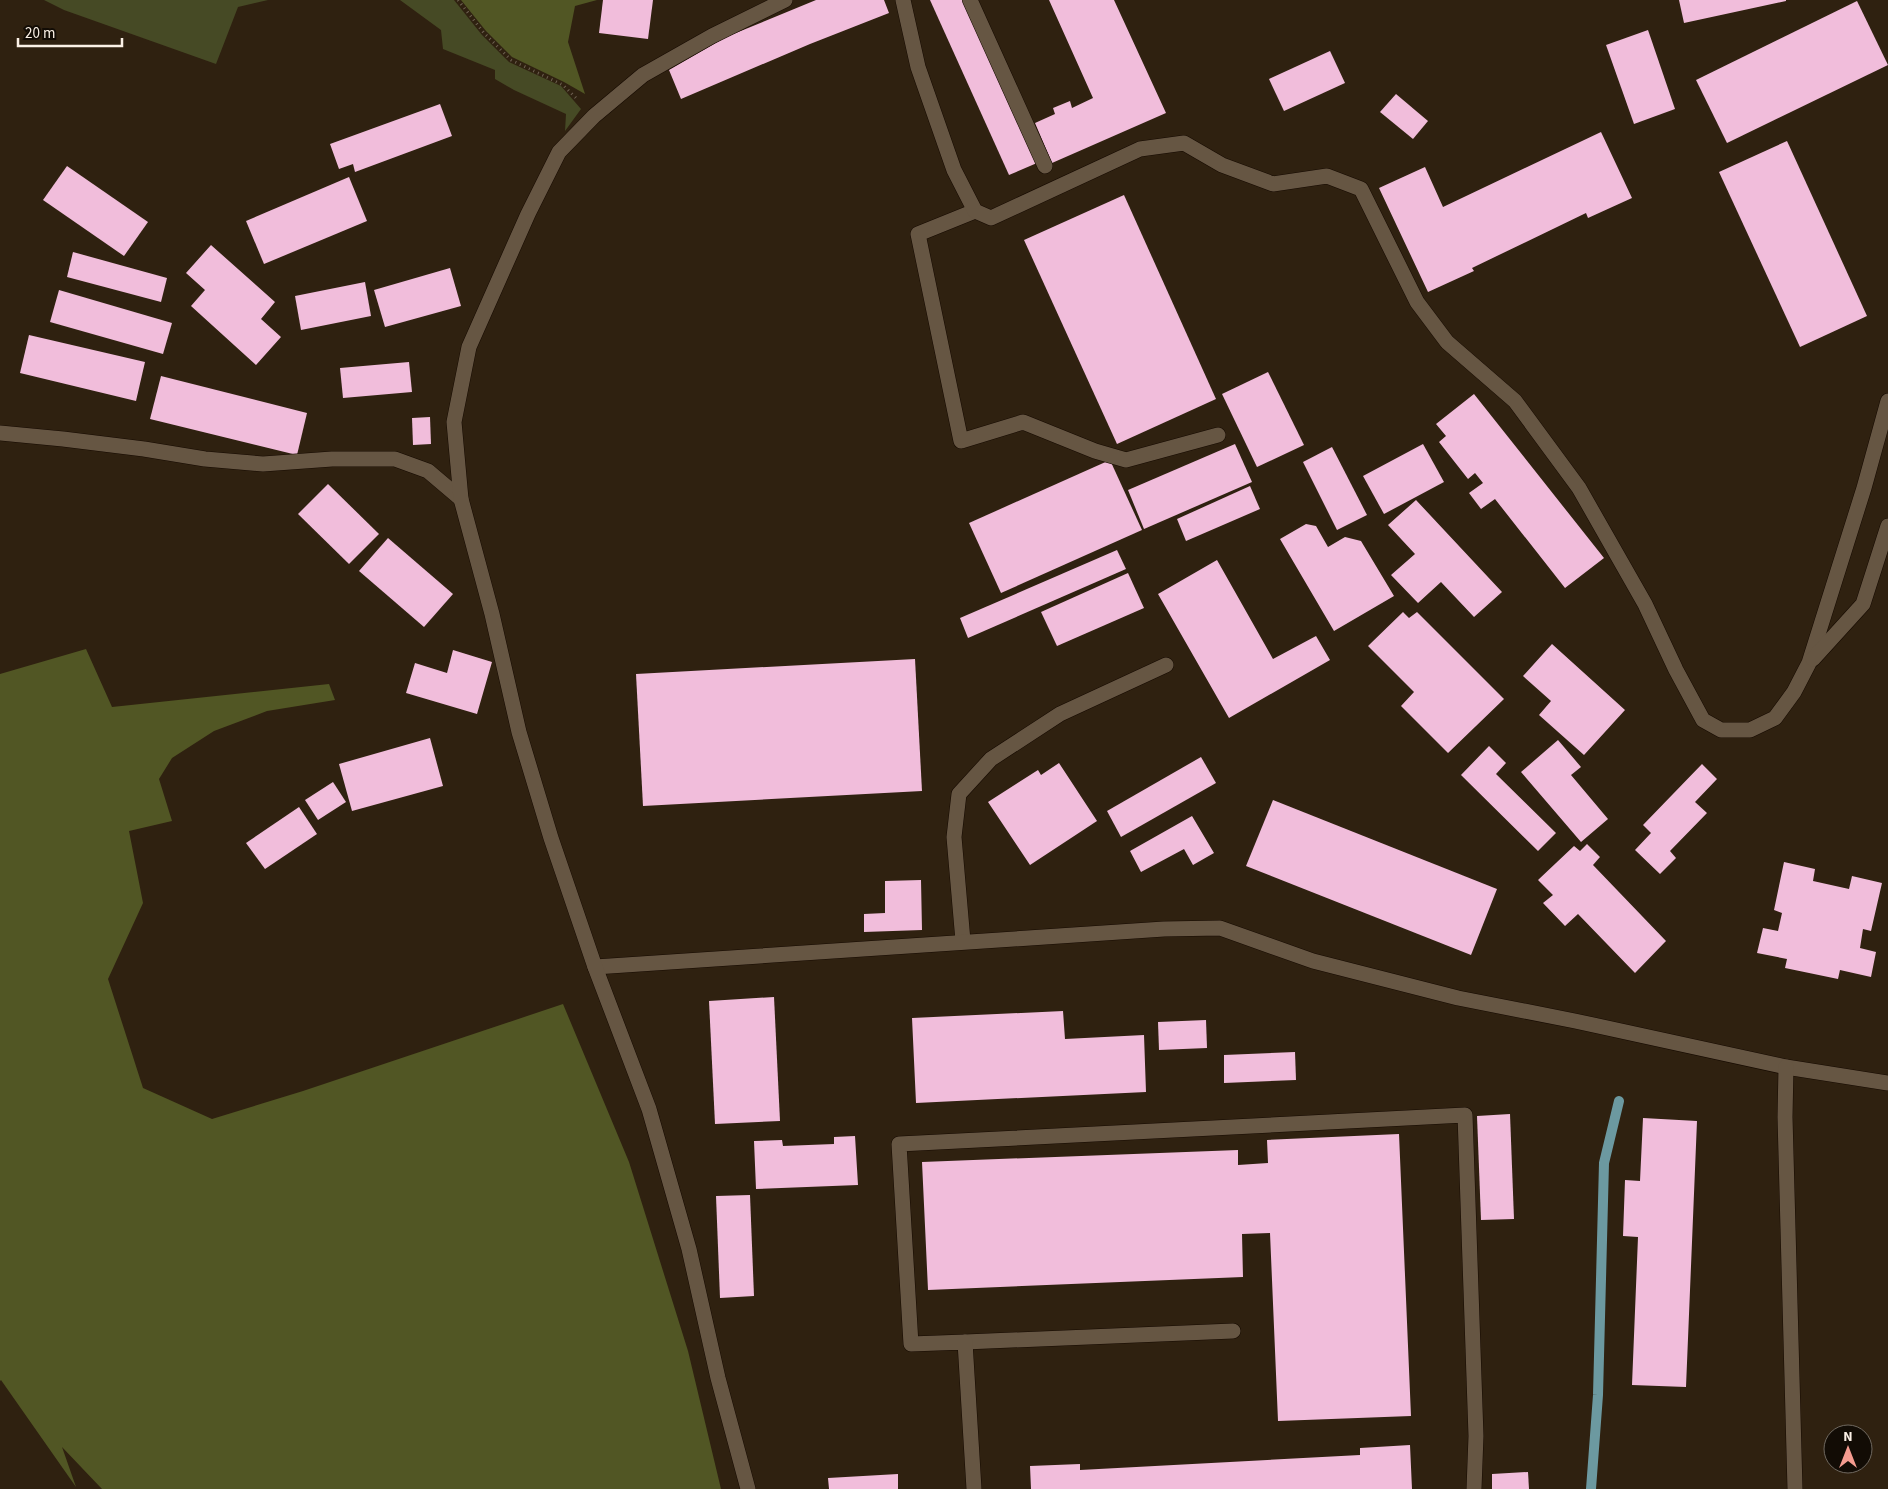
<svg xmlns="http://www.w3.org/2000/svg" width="1888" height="1489" font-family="'Source Sans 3',sans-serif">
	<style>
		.green { fill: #464a25 }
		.forest { fill: #515624 }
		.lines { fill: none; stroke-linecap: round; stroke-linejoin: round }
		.stream { stroke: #6c99a0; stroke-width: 10 }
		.building { fill: #f1bddb }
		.lane-casing { stroke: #160a00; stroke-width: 16 }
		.street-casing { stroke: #160a00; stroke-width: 16 }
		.path { stroke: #6f6253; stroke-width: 3; stroke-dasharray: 1 4; stroke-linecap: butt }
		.lane { stroke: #665643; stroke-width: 15 }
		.street { stroke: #665643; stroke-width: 15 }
	</style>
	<rect width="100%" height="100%" fill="#2f2110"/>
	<g class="green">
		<path d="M44,0h224l-30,7 -22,57 -152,-54z"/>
		<path d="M400,0h54l28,35 27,27 52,24 20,23 -16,22 1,-17 -52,-24 -19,-11v-9l-52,-21 -2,-19z"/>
	</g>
	<g class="forest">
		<path d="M461,0h136l-22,6 -7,36 17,52 -21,-12 -52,-25 -26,-26z"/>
		<path d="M86,649l26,58 217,-23 6,16 -68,11 -53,20 -42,27 -13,21 13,42 -43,10 14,72 -35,76 35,109 69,31 91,-28 260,-87 66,158 59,189 33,138h-619l-40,-42 14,40 -75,-107 -1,1v-707z"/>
	</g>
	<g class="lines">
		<path class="stream" d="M1591,1489l7,-94 6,-232 15,-62"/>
	</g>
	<g class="building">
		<path d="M603,0h50l-5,39 -49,-6z"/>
		<path d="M816,0h68l5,13 -79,31 -129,55 -12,-29 57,-33z"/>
		<path d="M930,0h33l74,163 -28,12z"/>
		<path d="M1049,0h65l52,113 -114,50 -17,-40 20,-9 -2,-6 17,-7 2,7 21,-10z"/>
		<path d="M1679,0h107v1l-102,22z"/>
		<path d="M1857,1l31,64 -161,78 -31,-63z"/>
		<path d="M1648,30l27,79 -41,15 -28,-79z"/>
		<path d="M1330,51l15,32 -61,28 -15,-32z"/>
		<path d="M1396,94l32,27 -15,18 -33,-27z"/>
		<path d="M440,104l12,32 -97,36 -2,-8 -14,5 -9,-25z"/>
		<path d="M1601,132l31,66 -44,20 -2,-5 -114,55 2,3 -46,21 -49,-104 46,-21 18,40z"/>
		<path d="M1787,141l80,175 -67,31 -81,-175z"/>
		<path d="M67,166l81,56 -24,34 -81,-56z"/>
		<path d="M349,177l18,44 -103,43 -18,-43z"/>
		<path d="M1124,195l92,204 -99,45 -93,-204z"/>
		<path d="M211,245l64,57 -14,17 20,18 -25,28 -65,-59 14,-16 -19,-17z"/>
		<path d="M73,252l94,26 -6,24 -94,-25z"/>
		<path d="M450,268l11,38 -76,21 -11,-37z"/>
		<path d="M365,282l6,34 -70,14 -6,-34z"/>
		<path d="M59,290l113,33 -9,31 -113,-32z"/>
		<path d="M29,335l116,27 -9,39 -116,-28z"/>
		<path d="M409,362l3,30 -69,6 -3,-30z"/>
		<path d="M1268,372l36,73 -47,22 -35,-73z"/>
		<path d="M161,376l146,37 -10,42 -147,-36z"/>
		<path d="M1474,394l130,164 -39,30 -70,-89 -14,10 -12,-16 14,-10 -8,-10 -7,6 -29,-37 7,-6 -10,-12z"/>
		<path d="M430,417l1,27 -18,1 -1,-27z"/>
		<path d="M1235,444l17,38 -108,47 -16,-39z"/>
		<path d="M1423,444l21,38 -60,32 -21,-38z"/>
		<path d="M1332,447l35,68 -30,15 -34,-68z"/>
		<path d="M1110,460l32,70 -141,63 -32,-70z"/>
		<path d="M328,484l51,50 -30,30 -51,-50z"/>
		<path d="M1250,486l10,23 -74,32 -9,-22z"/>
		<path d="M1416,500l86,92 -28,25 -33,-35 -23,21 -27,-28 24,-21 -27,-29z"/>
		<path d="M1306,524l10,2 12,21 17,-10 16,4 33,55 -60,35 -54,-92z"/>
		<path d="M388,538l65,56 -29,33 -65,-56z"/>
		<path d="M1117,550l9,19 -158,69 -8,-20z"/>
		<path d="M1217,560l56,99 43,-23 14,24 -101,58 -71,-124z"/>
		<path d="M1128,573l16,35 -87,38 -16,-34z"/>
		<path d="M1403,612l6,6 8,-6 87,87 -56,54 -47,-47 13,-14 -46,-46z"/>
		<path d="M1552,644l73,66 -41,45 -45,-40 12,-14 -28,-25z"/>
		<path d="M453,650l39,12 -15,52 -71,-21 9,-30 32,10z"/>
		<path d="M915,659l7,132 -279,15 -7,-132z"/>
		<path d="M430,738l13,48 -91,25 -13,-47z"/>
		<path d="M1558,740l23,27 -10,8 37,44 -27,23 -60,-70z"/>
		<path d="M1489,746l17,17 -10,11 60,59 -18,18 -77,-76z"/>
		<path d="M1201,757l15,26 -95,54 -14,-26z"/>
		<path d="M1059,763l38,58 -67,44 -42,-63 50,-32 3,5z"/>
		<path d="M1702,764l15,15 -22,23 12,11 -37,38 6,7 -16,16 -25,-24 16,-17 -8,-8z"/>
		<path d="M333,782l13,20 -28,18 -13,-20z"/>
		<path d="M1273,800l224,89 -26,66 -225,-89z"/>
		<path d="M299,807l18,27 -52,35 -19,-26z"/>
		<path d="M1192,816l22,37 -21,12 -9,-16 -43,23 -11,-21z"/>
		<path d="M1587,844l13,13 -7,8 73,76 -31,32 -57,-59 -13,12 -22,-23 10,-8 -15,-15 36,-34 6,5z"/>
		<path d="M1784,862l31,7 -2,12 36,8 3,-13 30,7 -11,48 -8,-2 -3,19 16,4 -5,25 -31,-7 -2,9 -53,-11 2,-9 -30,-6 6,-25 15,3 4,-18 -8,-3z"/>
		<path d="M921,880l1,50 -58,2v-18l21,-1v-32z"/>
		<path d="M774,997l6,124 -65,3 -6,-123z"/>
		<path d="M1063,1011l2,28 79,-4 2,57 -230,11 -4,-85z"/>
		<path d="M1206,1020l1,28 -48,2 -1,-28z"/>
		<path d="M1295,1052l1,28 -72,3v-28z"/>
		<path d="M1510,1114l4,105 -33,1 -4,-104z"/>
		<path d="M1643,1118l54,3 -11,266 -54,-2 6,-148 -15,-1 2,-56 15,1z"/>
		<path d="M1399,1134l12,282 -133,5 -8,-188 -28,1 1,43 -315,13 -6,-128 316,-12v15l30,-2 -1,-23z"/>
		<path d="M855,1136l3,49 -102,4 -2,-48 28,-1 1,6 51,-2v-7z"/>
		<path d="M750,1195l4,101 -34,2 -4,-102z"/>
		<path d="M1410,1445l2,44h-381l-1,-23 50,-2v6l280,-15v-7z"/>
		<path d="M1528,1472l1,17h-37v-15z"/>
		<path d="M898,1474v15h-69l-1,-11z"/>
	</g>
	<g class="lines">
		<defs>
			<g id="lane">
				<path d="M970,0l75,166"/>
				<path d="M975,211l-57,23 43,207 62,-19 72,29 31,9 92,-25"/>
				<path d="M0,433l63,6 81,10 61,10 58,5 69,-5h63l33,12 33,28"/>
				<path d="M963,941l-9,-104 5,-43 32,-35 69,-45 106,-49"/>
				<path d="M965,1342l268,-11"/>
				<path d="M974,1489l-9,-147 -54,2 -12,-200 566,-29 11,321 -2,53"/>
			</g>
			<g id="street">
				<path d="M903,0l15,67 36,103 21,41 16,7 149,-69 44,-6 38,22 51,19 54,-8 34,13 56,113 30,40 68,59 64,87 66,116 31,66 27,50 18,10h29l25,-12 19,-26 15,-29 55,-175 24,-87"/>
				<path d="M1813,659l50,-55 25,-78"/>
				<path d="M595,967l569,-38 56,-1 93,33 145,37 117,23 211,46 102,16"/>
				<path d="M1786,1067l-1,50 10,372"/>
				<path d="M748,1489l-30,-111 -29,-129 -40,-140 -54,-142 -44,-129 -32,-106 -27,-118 -31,-115 -7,-77 15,-75 59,-133 31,-62 35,-36 49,-41 69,-39 73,-36"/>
			</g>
		</defs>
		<use href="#lane" class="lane-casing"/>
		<use href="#street" class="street-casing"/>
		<path class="path" d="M458,0l26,33 27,27 52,25 13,13"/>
		<use href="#lane" class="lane"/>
		<use href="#street" class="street"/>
	</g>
	<g transform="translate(1848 1449)"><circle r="24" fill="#120c05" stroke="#6f685f"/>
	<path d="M0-4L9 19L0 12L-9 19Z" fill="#f59c90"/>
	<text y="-8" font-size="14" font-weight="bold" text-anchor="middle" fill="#fbf1e6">N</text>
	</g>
	<path d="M18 38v8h104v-8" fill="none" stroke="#fbf1e6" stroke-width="2.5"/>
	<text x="25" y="38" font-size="15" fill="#fbf1e6" stroke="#120c05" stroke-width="4" paint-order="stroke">20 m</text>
</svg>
